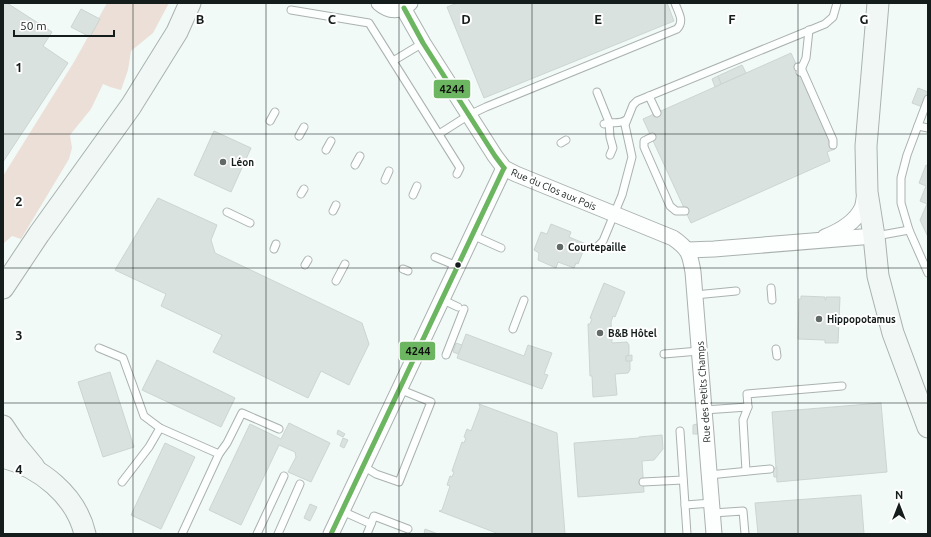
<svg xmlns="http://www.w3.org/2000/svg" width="931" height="537" font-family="Ubuntu,sans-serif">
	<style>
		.green { fill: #ecdfd7 }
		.building { fill: #dae2e0; stroke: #ccd5d2 }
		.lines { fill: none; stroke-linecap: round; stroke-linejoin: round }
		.service-casing { stroke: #aab2b0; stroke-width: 9 }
		.minor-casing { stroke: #aab2b0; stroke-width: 17 }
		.secondary-casing { stroke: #aab2b0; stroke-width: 23 }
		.service { stroke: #fdfefe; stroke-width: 7 }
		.minor { stroke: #fdfefe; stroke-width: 15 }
		.secondary { stroke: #f0f7f5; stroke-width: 21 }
		.bus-1-casing { stroke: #fff; stroke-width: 8 }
		.bus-1 { stroke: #6cb661; stroke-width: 5 }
		.grid { fill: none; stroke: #141d1b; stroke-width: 1; stroke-opacity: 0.55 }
		.poi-dot { fill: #626a68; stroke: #fff; stroke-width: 1.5 }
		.bus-dot { fill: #141d1b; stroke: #fff; stroke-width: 1.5 }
		.labels { text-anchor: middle; stroke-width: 4; stroke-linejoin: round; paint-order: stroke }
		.poi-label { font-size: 10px; font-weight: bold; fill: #141d1b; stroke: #fff; text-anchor: start }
		.street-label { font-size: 10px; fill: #141d1b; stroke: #fff }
		.grid-label { font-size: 13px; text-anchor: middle; font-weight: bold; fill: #141d1b; stroke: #fff; stroke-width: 4; stroke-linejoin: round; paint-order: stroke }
		.line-badge { stroke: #fff; stroke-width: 1.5 }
		.pale-badge-label { font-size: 11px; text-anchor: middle; font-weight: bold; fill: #111 }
	</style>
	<rect width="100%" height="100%" fill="#f2faf8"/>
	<path class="green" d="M107,3h62l-16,30 -22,18 -3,19 -7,20 -11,-3 -7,-3 -12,25 -21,26 2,13 -3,11 -48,80 -9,-3 -8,7 -1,6v-73l71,-114z"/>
	<g class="building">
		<path d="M3,3h4l45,29 -9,14 25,17 -65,99z"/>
		<path d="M458,3h209l7,18 -190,77 -37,-91z"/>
		<path d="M81,9l19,10 -10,18 -19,-10z"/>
		<path d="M791,53l44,96 -8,3 3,9 -139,62 -48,-104z"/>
		<path d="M742,65l4,8 -25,11 -3,-8z"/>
		<path d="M718,76l3,8 -6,3 -3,-8z"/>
		<path d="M918,88l10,4v17l-16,-6z"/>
		<path d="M214,131l37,17 -20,44 -37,-17z"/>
		<path d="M926,165l2,1v71l-8,-17 7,-16 -7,-3 6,-15 -7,-3z"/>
		<path d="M158,198l59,27 -6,15 4,13 147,70 7,21 -20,41 -28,-14 -13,27 -95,-46 9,-17 -61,-29 5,-12 -51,-24z"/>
		<path d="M551,224l20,8 -2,5 17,7 -8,20 -2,-1 -2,5 -16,-6 -2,6 -18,-8 1,-7 -5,-3 7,-18 6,2z"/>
		<path d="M604,283l21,9 -10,25 -2,-1 -2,6 1,21 15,-1 2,3v10l-3,1v5h4v9l-2,3 -13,1 2,21 -24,2 -1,-21h-2l-2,-52h2l2,-5 -2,-1z"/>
		<path d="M801,296l24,1v3h1v-3h14l-2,46h-13v-3l-27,-1 1,-40h2z"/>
		<path d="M466,334l58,22 4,-11 24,8 -8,21 4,1 -6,14 -85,-31z"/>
		<path d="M456,343l6,2 -4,9 -5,-2z"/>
		<path d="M632,355v6h-6v-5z"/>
		<path d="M157,360l78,38 -14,29 -79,-37z"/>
		<path d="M110,372l24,75 -31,10 -25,-75z"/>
		<path d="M881,403l6,69 -110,10 -5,-70z"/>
		<path d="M479,404l78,29 8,101h-66l-60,-23 3,-1 8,-24 -3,-1 3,-9 2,1 2,-5 -2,-1 10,-29 2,1 2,-5 -2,-1 3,-8 4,2 9,-24z"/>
		<path d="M289,423l41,20 -19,39 -23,-10 8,-15 -1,-5 -16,-7 -38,80 -32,-15 41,-86 31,15z"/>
		<path d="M697,424l1,10h-5v-9z"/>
		<path d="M338,430l7,4 -2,3 -6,-3z"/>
		<path d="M662,435l1,14 -9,11 -12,1 2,31 -66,5 -4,-54 65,-5v-1z"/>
		<path d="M343,438l5,2 -4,8 -4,-2z"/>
		<path d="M165,443l30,14 -34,72 -30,-14z"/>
		<path d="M777,467v10h-3l-1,-8z"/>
		<path d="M861,495l3,39h-106l-3,-31z"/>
		<path d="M310,504l7,3 -7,14 -6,-3z"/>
		<path d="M425,529l13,5h-14z"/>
	</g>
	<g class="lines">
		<defs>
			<g id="service">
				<path d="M291,10l78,13 91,145 -3,6"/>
				<path d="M393,61l30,-18"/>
				<path d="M798,67h1l3,3 31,70v5"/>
				<path d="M800,72l6,-14 3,-28"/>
				<path d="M597,92l12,30 1,15 3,11 -3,7"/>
				<path d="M649,96l8,17"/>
				<path d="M928,99l-21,56 -6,23v25l8,27 19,43"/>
				<path d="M270,121l5,-9"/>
				<path d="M604,124c8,-3 15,1 22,-4"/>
				<path d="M918,126l10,2"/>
				<path d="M439,134l30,-19 17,-8 191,-78c8,-8 1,-17 -2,-26"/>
				<path d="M299,136l5,-9"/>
				<path d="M652,137l-8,4v6l26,59 6,5h9"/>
				<path d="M561,143l5,-3"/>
				<path d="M326,150l5,-9"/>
				<path d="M355,165l5,-9"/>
				<path d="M385,180l4,-9"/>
				<path d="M301,194l3,-5"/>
				<path d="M413,195l4,-9"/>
				<path d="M333,211l3,-6"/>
				<path d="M227,212l23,11"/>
				<path d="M472,235l29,13"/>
				<path d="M876,236l33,-6"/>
				<path d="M599,245l4,-4 19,-46 10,-38 -7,-32 8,-20 4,-4 188,-77 8,-7 4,-14"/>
				<path d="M274,249l2,-5"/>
				<path d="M435,257l22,9"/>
				<path d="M305,265l3,-5"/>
				<path d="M403,269l5,2"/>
				<path d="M336,281l9,-17"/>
				<path d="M771,288l1,12"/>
				<path d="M695,295l41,-4"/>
				<path d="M441,299l17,8"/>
				<path d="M513,329l11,-29"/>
				<path d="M99,348l24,10 21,58 16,12 59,26 -37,80"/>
				<path d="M776,349l1,7"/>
				<path d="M664,354l35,-3"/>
				<path d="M446,355l18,-46"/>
				<path d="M704,410l44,-3"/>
				<path d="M680,431l7,103"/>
				<path d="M219,454l8,-11 15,-30 37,16"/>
				<path d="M363,466l13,8 23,8 32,-80 -32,-13"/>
				<path d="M746,471l-3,-51 5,-13 -1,-13 95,-8"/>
				<path d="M709,475l61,-6"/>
				<path d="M122,482l27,-35 11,-19"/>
				<path d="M643,482l40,-2"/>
				<path d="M685,505l27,-2"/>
				<path d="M342,511l29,13 -4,10"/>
				<path d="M713,513l30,-2 2,23"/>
				<path d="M371,524l3,-8 34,13"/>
				<path d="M257,534l27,-58"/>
				<path d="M278,534l22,-50"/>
			</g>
			<g id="minor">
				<path d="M379,3c10,9 21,9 31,0"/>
				<path d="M404,8l3,7 16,28 72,113 9,12 12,6 157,64c16,11 17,16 20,34l21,262"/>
				<path d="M825,237c15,-6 30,-14 37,-29 2,-5 2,-11 3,-16"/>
				<path d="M688,250l26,-1 160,-13"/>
				<path d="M331,534l173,-366"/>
			</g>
			<g id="secondary">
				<path d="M878,3l-12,143 1,46 7,44 4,40 15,57 35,94"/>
				<path d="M3,288l36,-54 92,-128 46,-74 13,-29"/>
				<path d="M3,426l12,18 19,23"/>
				<path d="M3,457c37,10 73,38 82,77"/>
			</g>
		</defs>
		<use href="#service" class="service-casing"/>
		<use href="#minor" class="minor-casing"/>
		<use href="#secondary" class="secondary-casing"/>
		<use href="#service" class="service"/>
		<use href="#minor" class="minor"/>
		<use href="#secondary" class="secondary"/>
		<defs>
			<g id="bus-1">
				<path d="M404,8l19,35 72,113 9,12"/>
				<path d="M331,534l173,-366"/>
			</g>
		</defs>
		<use href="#bus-1" class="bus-1-casing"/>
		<use href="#bus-1" class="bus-1"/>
	</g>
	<path class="grid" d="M133,3v531M266,3v531M399,3v531M532,3v531M665,3v531M798,3v531M3,134h925M3,268h925M3,403h925"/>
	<g class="poi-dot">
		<circle cx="223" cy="162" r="4"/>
		<circle cx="560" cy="247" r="4"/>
		<circle cx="819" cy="319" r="4"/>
		<circle cx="600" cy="333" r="4"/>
	</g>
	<circle class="bus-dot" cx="458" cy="265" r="3.5"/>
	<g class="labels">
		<g class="poi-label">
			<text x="231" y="166">Léon</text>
			<text x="568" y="251">Courtepaille</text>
			<text x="827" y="323">Hippopotamus</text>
			<text x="608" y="337">B&amp;B Hôtel</text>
		</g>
		<g class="street-label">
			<text transform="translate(554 189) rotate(23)" y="4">Rue du Clos aux Pois</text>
			<text transform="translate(703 392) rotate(-94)" y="4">Rue des Petits Champs</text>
		</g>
	</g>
	<g class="grid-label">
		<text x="200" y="24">B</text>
		<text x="332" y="24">C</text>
		<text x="466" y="24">D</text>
		<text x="598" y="24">E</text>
		<text x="732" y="24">F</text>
		<text x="864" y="24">G</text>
		<text x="19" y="72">1</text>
		<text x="19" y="206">2</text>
		<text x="19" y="340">3</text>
		<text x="19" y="474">4</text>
	</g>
	<g class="line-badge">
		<rect x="433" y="79" width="38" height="20" rx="4" fill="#6cb661"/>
		<rect x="399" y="341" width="37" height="20" rx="4" fill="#6cb661"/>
	</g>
	<g class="pale-badge-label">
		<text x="452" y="93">4244</text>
		<text x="418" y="355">4244</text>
	</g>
	<rect width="931" height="537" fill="none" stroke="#141d1b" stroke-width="8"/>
	<g transform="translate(899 505)" stroke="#ffffff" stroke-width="3" paint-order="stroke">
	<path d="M0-3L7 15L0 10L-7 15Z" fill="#141d1b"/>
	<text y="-6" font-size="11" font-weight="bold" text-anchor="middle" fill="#141d1b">N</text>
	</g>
	<path d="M14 30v6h100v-6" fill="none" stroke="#141d1b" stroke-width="2"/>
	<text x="20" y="30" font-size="12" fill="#141d1b" stroke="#ffffff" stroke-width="3" paint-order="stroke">50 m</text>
</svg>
